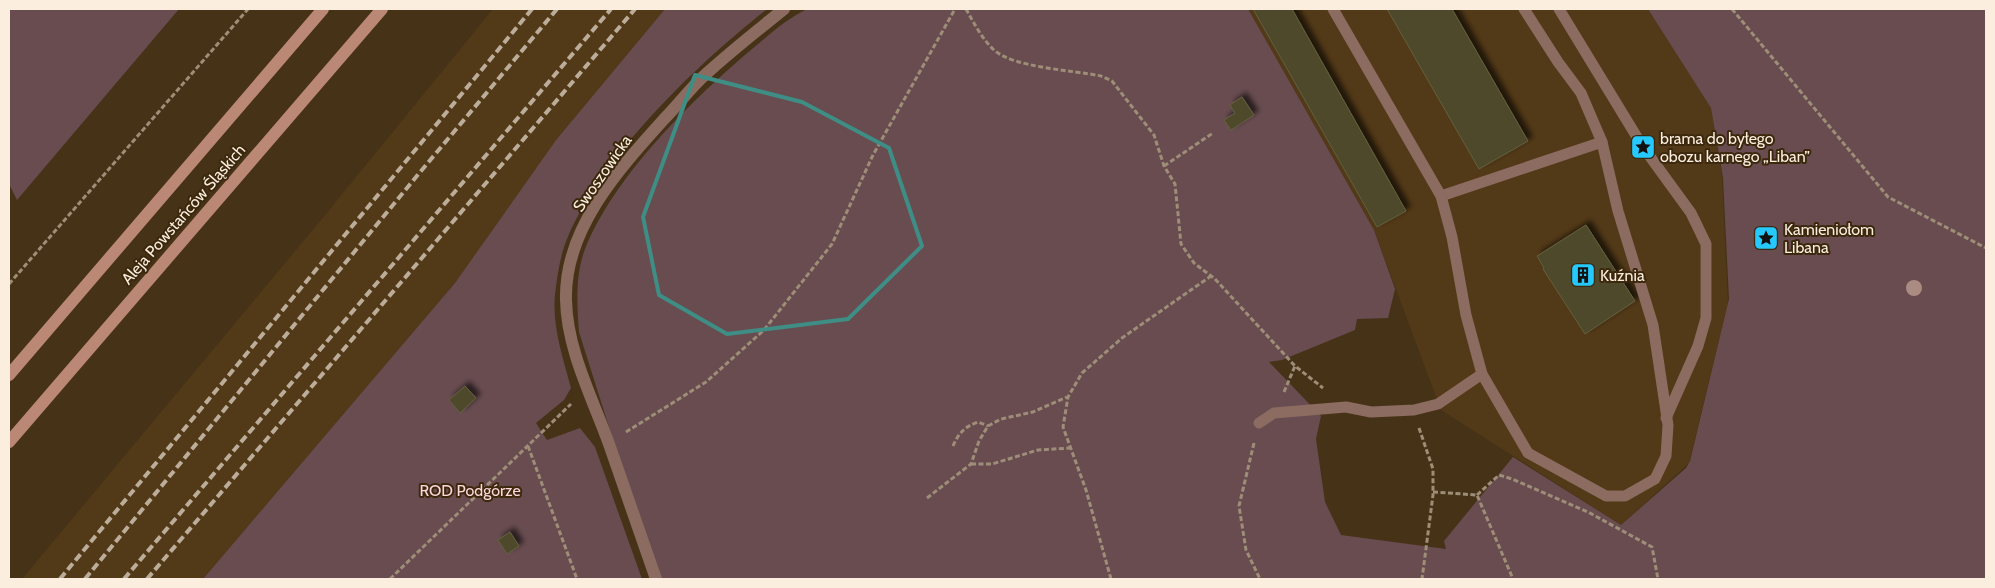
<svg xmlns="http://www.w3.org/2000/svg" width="1995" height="588" font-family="Cabin,sans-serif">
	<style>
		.built { fill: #523917 }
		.green { fill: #684c50 }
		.building { fill: #4d4a29; stroke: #64603f; filter: url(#shadow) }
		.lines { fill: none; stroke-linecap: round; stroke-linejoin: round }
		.path { stroke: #9e8e78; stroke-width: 3; stroke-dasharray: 5 2.5; stroke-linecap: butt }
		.lane { stroke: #8c6b60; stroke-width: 11 }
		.street { stroke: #8c6b60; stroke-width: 12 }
		.secondary { stroke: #bc8876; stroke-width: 12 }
		.rail { stroke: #bcad9a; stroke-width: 4; stroke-dasharray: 8 4; stroke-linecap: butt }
		.tree { fill: #aa8c83 }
		.marked { fill: none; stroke: #3e8e85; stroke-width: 4; stroke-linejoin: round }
		.labels { text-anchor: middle; stroke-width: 4; stroke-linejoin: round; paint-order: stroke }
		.poi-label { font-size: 16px; fill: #fbeedf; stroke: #3c280d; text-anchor: start }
		.street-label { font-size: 16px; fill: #fbeedf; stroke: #3c280d }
		.park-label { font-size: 16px; fill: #fcd6db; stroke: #3c280d }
	</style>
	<defs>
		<filter id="shadow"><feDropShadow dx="4.5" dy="-4.5" stdDeviation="2.5" flood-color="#0009"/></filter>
	</defs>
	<rect width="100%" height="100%" fill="#463217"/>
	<g class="built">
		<path d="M493,9h172l-109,131 -101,143 -252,296h-181l303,-364z"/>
		<path d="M1248,9h402l61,99 11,68 6,128 -39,159 -68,62 -180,-115 -67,-180z"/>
	</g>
	<g class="green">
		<path d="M9,9h170l-162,191 -8,-16z"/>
		<path d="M665,9h102c-71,56 -165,146 -200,230 -7,17 -10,38 -12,56 -3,31 8,63 16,93l-7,12 -28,23 11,17 33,-12 15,19 47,132h-439l252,-296 101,-143z"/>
		<path d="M807,9h441l126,221 21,59 -7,29 -31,1 -2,11 -73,30 -13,2 52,54 -5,23 9,63 16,33 105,14 -2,-8 69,-84 108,68 65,-57 4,-7 39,-162 -6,-121 -12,-70 -63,-99h338v570h-1329l-78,-247c-2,-28 -4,-56 6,-83 29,-72 103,-145 161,-195 20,-16 38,-34 61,-45z"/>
	</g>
	<g class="building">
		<path d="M1253,9h39l114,202 -29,16z"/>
		<path d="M1387,9h65l76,132 -49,28z"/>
		<path d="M1242,97l12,18 -23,15 -7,-10 11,-7 -5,-8z"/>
		<path d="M1586,225l49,76 -50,33 -42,-65 1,-1 -7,-12z"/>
		<path d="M465,386l11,12 -16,15 -11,-13z"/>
		<path d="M510,532l9,14 -12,8 -9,-14z"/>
	</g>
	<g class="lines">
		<g class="path">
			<path d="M966,9c8,14 16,30 28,41 20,18 79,20 107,26l11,5 42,54 10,31 11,18 6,60 13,19 21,16 80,87 28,22"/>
			<path d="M1732,9l156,188 98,51"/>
			<path d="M1164,166l49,-33"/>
			<path d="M9,284l239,-275"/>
			<path d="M1284,392l11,-26"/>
			<path d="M1419,428l14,41v26l-11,84"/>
			<path d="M626,432l80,-50 58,-52 68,-86 41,-89 82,-146"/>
			<path d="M1254,443l-15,63 7,44 14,29"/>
			<path d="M528,446l49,133"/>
			<path d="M953,446c6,-14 12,-19 25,-24l10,4"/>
			<path d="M971,464h21l46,-14 32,-2"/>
			<path d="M1433,492l44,3 36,84"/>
			<path d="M1477,495l22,-20 13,4 76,33 64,35 6,32"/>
			<path d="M927,498l44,-34 8,-23 9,-15 13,-7 32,-7 34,-15"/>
			<path d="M390,579l181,-175"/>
			<path d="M1111,579l-25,-89 -23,-63 5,-30 14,-24 40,-35 89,-62"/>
		</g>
		<g class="lane">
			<path d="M1559,9l84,138 48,66 15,31v74l-8,28 -32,72"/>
			<path d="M1441,196l161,-54"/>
			<path d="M1482,374l46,79 78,43h19l30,-17 11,-23 2,-31 -15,-100 -35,-114 -16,-69 -21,-49 -23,-31 -34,-53"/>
			<path d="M1259,423l15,-10 72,-6 25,5 43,-2 24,-6 44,-30 -16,-59 -14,-78 -11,-41 -108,-187"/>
		</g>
		<path class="street" d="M656,579c-16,-45 -31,-90 -47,-135 -17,-47 -42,-94 -43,-144 -2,-72 54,-132 99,-182 14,-14 26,-31 41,-44 25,-23 52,-44 78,-65"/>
		<g class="secondary">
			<path d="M9,375l314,-366"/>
			<path d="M9,442l373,-433"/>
		</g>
		<g class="rail">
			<path d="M60,579l472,-570"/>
			<path d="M85,579l331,-402 141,-168"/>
			<path d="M124,579l487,-570"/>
			<path d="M147,579l488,-570"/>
		</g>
	</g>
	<circle class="tree" cx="1914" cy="288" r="8"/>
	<path class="marked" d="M695,75l107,27 87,46 33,98 -74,73 -121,15 -68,-39 -16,-78z"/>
	<defs>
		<symbol id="sight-square" viewBox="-11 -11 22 22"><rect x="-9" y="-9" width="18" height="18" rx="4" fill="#25c9fe" stroke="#3c280d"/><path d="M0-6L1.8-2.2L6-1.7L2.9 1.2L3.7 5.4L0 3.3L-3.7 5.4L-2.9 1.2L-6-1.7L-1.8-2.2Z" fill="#111"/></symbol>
		<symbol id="building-square" viewBox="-11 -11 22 22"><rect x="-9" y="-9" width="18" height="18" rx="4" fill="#25c9fe" stroke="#3c280d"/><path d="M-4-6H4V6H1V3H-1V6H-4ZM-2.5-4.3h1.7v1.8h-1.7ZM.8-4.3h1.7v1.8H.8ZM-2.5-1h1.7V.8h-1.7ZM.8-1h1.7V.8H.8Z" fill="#111"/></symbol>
	</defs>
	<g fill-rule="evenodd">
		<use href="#sight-square" x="1629" y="133" width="28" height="28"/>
		<use href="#sight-square" x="1752" y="224" width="28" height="28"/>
		<use href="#building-square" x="1569" y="261" width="28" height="28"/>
	</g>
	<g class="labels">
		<g class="poi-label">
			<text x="1660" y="144">brama do byłego<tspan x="1660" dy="18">obozu karnego „Liban”</tspan></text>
			<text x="1784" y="235">Kamieniołom<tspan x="1784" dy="18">Libana</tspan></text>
			<text x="1600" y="281">Kuźnia</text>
		</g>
		<g class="street-label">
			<text transform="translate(602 173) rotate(-55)" y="6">Swoszowicka</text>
			<text transform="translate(183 214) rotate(-49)" y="6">Aleja Powstańców Śląskich</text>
		</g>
		<g class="park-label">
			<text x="470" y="496">ROD Podgórze</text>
		</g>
	</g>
	<rect width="1995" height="588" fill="none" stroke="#fbeedf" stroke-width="20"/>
</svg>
